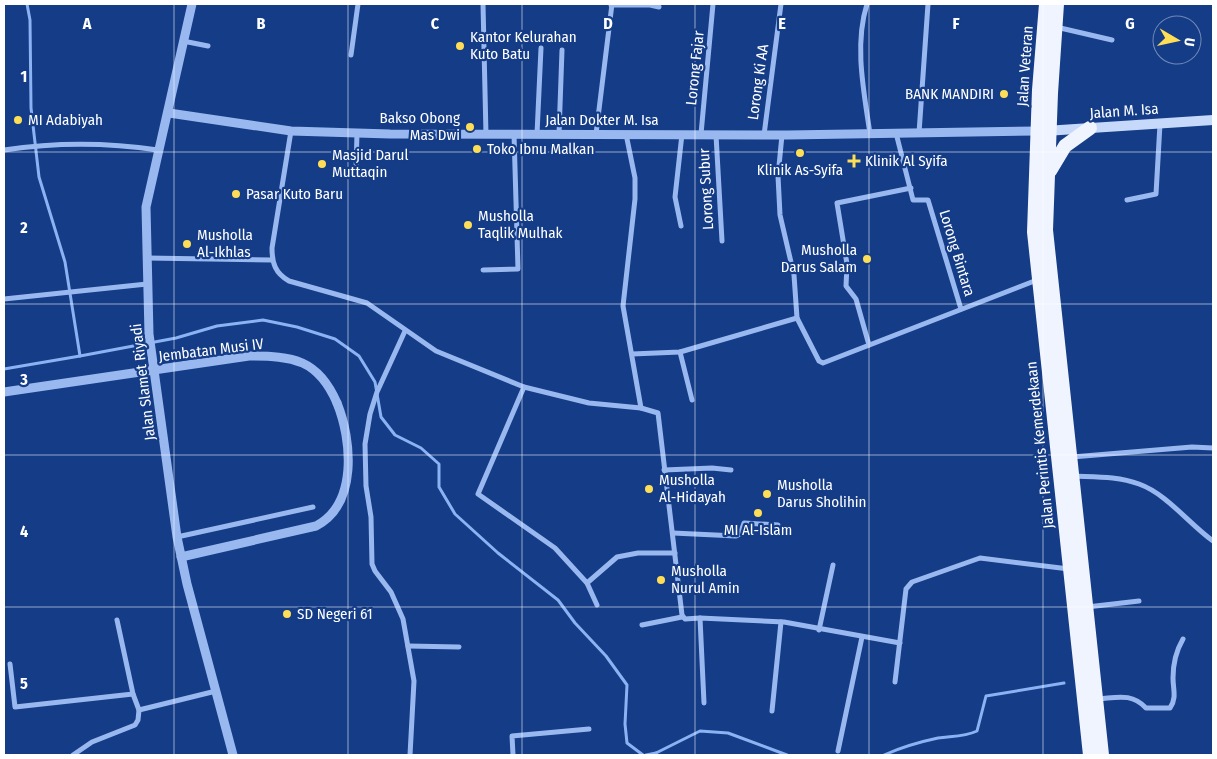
<svg xmlns="http://www.w3.org/2000/svg" width="1217" height="759" font-family="'Fira Sans Condensed',sans-serif">
	<style>
		.lines { fill: none; stroke-linecap: round; stroke-linejoin: round }
		.stream { stroke: #8bb2f2; stroke-width: 3 }
		.minor { stroke: #99b8ef; stroke-width: 5 }
		.tertiary { stroke: #99b8ef; stroke-width: 9 }
		.secondary { stroke: #c7d9fb; stroke-width: 10 }
		.trunk { stroke: #f0f4ff; stroke-width: 14 }
		.tertiary-bridge { stroke: #99b8ef; stroke-width: 9 }
		.grid { fill: none; stroke: #fff; stroke-width: 1; stroke-opacity: 0.55 }
		.poi-dot { fill: #ffde57; stroke: #143c87; stroke-width: 2 }
		.labels { text-anchor: middle; stroke-width: 4.5; stroke-linejoin: round; paint-order: stroke }
		.poi-label { font-size: 15px; fill: #fff; stroke: #143c87; text-anchor: start }
		.street-label { font-size: 15px; fill: #fff; stroke: #143c87 }
		.grid-label { font-size: 16px; text-anchor: middle; font-weight: bold; fill: #fff; stroke: #143c87; stroke-width: 4.5; stroke-linejoin: round; paint-order: stroke }
	</style>
	<rect width="100%" height="100%" fill="#143c87"/>
	<g class="lines">
		<g class="stream">
			<path d="M27,4l3,16 1,88 8,69 26,85 15,94 96,-18 41,-12 46,-6 34,7 38,12 24,17 16,26 6,35 14,18 26,13 18,16v23l16,27 43,39 60,47 17,23 31,33 21,29 -2,39 2,19 16,12"/>
			<path d="M4,369l76,-13"/>
			<path d="M646,755l10,-2"/>
			<path d="M656,755v-2l44,-22 28,2 59,22"/>
			<path d="M884,755c18,-8 35,-13 54,-17 14,-2 26,-1 39,-7l9,-35 78,-13"/>
		</g>
		<g class="minor">
			<path d="M483,4l3,131"/>
			<path d="M867,4c-13,41 -3,88 3,130"/>
			<path d="M611,5h39l9,2"/>
			<path d="M1056,27l56,13"/>
			<path d="M183,41l25,5"/>
			<path d="M351,55l7,-51"/>
			<path d="M291,131l-19,117c0,15 3,25 17,33l78,22 69,48 88,36 65,16 52,5 17,5 24,202 3,4 15,-1"/>
			<path d="M896,133l17,67h15l33,109"/>
			<path d="M919,133l9,-129"/>
			<path d="M537,134l4,-86"/>
			<path d="M559,134l3,-84"/>
			<path d="M596,134l16,-130"/>
			<path d="M626,134l9,44v21l-12,107 18,102"/>
			<path d="M701,134l12,-130"/>
			<path d="M716,135l6,106"/>
			<path d="M764,135l17,-131"/>
			<path d="M782,135l-4,41 2,39 14,60 3,43 22,43 4,2 214,-83"/>
			<path d="M4,150c53,-8 100,-8 154,0"/>
			<path d="M356,169l1,-36"/>
			<path d="M1127,200l29,-6 4,-70"/>
			<path d="M681,226l-6,-29 7,-63"/>
			<path d="M147,258l125,2"/>
			<path d="M483,270l35,-1 -4,-135"/>
			<path d="M4,299l143,-15"/>
			<path d="M405,331l-28,61 -7,22 -5,30 1,42 5,31 1,47 3,7 16,21 12,27 11,62 -4,74"/>
			<path d="M869,345l-13,-46 -10,-13 1,-22 -10,-61 74,-15"/>
			<path d="M680,352l12,48"/>
			<path d="M632,354l48,-2 117,-34"/>
			<path d="M524,387l-46,107 77,54 32,35 10,22"/>
			<path d="M1072,457l120,-10 21,1"/>
			<path d="M664,470l48,-2 19,2"/>
			<path d="M1073,476c22,1 45,0 66,8 28,10 50,40 74,57"/>
			<path d="M673,533l63,3 4,-2 4,-11 34,2"/>
			<path d="M177,537l136,-30"/>
			<path d="M587,583l30,-26 21,-4h37"/>
			<path d="M1087,607l52,-6"/>
			<path d="M117,620l16,74 6,16 77,-19"/>
			<path d="M642,625l40,-8"/>
			<path d="M819,630l14,-65"/>
			<path d="M408,646l51,1"/>
			<path d="M10,664l5,43 118,-13"/>
			<path d="M895,682l11,-93 6,-7 68,-24 89,11"/>
			<path d="M1096,699c20,-1 35,-7 50,9h24c7,-10 3,-19 3,-30 0,-14 3,-27 10,-39"/>
			<path d="M704,703l-4,-85 84,4 116,21"/>
			<path d="M772,711l9,-89"/>
			<path d="M838,751l24,-114"/>
			<path d="M73,755l19,-13 43,-17 3,-5 1,-10"/>
			<path d="M513,755l-1,-19 77,-7"/>
		</g>
		<g class="tertiary">
			<path d="M192,4l-46,203 3,127 28,203 10,47 46,171"/>
			<path d="M169,113l122,18 99,3 398,1 249,-4"/>
			<path d="M181,557l135,-31c42,-22 36,-86 21,-123"/>
		</g>
		<path class="secondary" d="M1045,131l168,-11"/>
		<g class="trunk">
			<path d="M1046,4l-7,86 -5,142 56,523"/>
			<path d="M1057,4l-6,89 -5,137 56,525"/>
			<path d="M1050,171l15,-25 25,-18"/>
		</g>
		<path class="tertiary-bridge" d="M4,392l245,-36c44,0 69,3 88,47"/>
	</g>
	<path class="grid" d="M174,4v751M348,4v751M522,4v751M695,4v751M869,4v751M1043,4v751M4,152h1209M4,304h1209M4,455h1209M4,607h1209"/>
	<g class="poi-dot">
		<circle cx="460" cy="46" r="5"/>
		<circle cx="1004" cy="94" r="5"/>
		<circle cx="18" cy="120" r="5"/>
		<circle cx="470" cy="127" r="5"/>
		<circle cx="477" cy="149" r="5"/>
		<circle cx="800" cy="153" r="5"/>
		<path d="M851.5 153.5h5v5h5v5h-5v5h-5v-5h-5v-5h5z"/>
		<circle cx="322" cy="164" r="5"/>
		<circle cx="236" cy="194" r="5"/>
		<circle cx="468" cy="225" r="5"/>
		<circle cx="187" cy="244" r="5"/>
		<circle cx="867" cy="259" r="5"/>
		<circle cx="649" cy="489" r="5"/>
		<circle cx="767" cy="494" r="5"/>
		<circle cx="758" cy="513" r="5"/>
		<circle cx="661" cy="580" r="5"/>
		<circle cx="287" cy="614" r="5"/>
	</g>
	<g class="labels">
		<g class="poi-label">
			<text x="470" y="42">Kantor Kelurahan<tspan x="470" dy="17">Kuto Batu</tspan></text>
			<text x="994" y="99" text-anchor="end">BANK MANDIRI</text>
			<text x="460" y="123" text-anchor="end">Bakso Obong<tspan x="460" dy="17">Mas Dwi</tspan></text>
			<text x="28" y="125">MI Adabiyah</text>
			<text x="487" y="154">Toko Ibnu Malkan</text>
			<text x="332" y="160">Masjid Darul<tspan x="332" dy="17">Muttaqin</tspan></text>
			<text x="865" y="166">Klinik Al Syifa</text>
			<text x="800" y="175" text-anchor="middle">Klinik As-Syifa</text>
			<text x="246" y="199">Pasar Kuto Baru</text>
			<text x="478" y="221">Musholla<tspan x="478" dy="17">Taqlik Mulhak</tspan></text>
			<text x="197" y="240">Musholla<tspan x="197" dy="17">Al-Ikhlas</tspan></text>
			<text x="857" y="255" text-anchor="end">Musholla<tspan x="857" dy="17">Darus Salam</tspan></text>
			<text x="659" y="485">Musholla<tspan x="659" dy="17">Al-Hidayah</tspan></text>
			<text x="777" y="490">Musholla<tspan x="777" dy="17">Darus Sholihin</tspan></text>
			<text x="758" y="535" text-anchor="middle">MI Al-Islam</text>
			<text x="671" y="576">Musholla<tspan x="671" dy="17">Nurul Amin</tspan></text>
			<text x="297" y="619">SD Negeri 61</text>
		</g>
		<g class="street-label">
			<text transform="translate(1025 66) rotate(-86)" y="5">Jalan Veteran</text>
			<text transform="translate(695 68) rotate(-84)" y="5">Lorong Fajar</text>
			<text transform="translate(758 82) rotate(-82)" y="5">Lorong Ki AA</text>
			<text transform="translate(1124 111) rotate(-4)" y="5">Jalan M. Isa</text>
			<text x="602" y="125">Jalan Dokter M. Isa</text>
			<text transform="translate(706 189) rotate(-93)" y="5">Lorong Subur</text>
			<text transform="translate(957 253) rotate(73)" y="5">Lorong Bintara</text>
			<text transform="translate(211 350) rotate(-7)" y="5">Jembatan Musi IV</text>
			<text transform="translate(143 382) rotate(-97)" y="5">Jalan Slamet Riyadi</text>
			<text transform="translate(1040 445) rotate(-96)" y="5">Jalan Perintis Kemerdekaan</text>
		</g>
	</g>
	<g class="grid-label">
		<text x="87" y="29">A</text>
		<text x="261" y="29">B</text>
		<text x="435" y="29">C</text>
		<text x="608" y="29">D</text>
		<text x="782" y="29">E</text>
		<text x="956" y="29">F</text>
		<text x="1130" y="29">G</text>
		<text x="24" y="82">1</text>
		<text x="24" y="233">2</text>
		<text x="24" y="385">3</text>
		<text x="24" y="537">4</text>
		<text x="24" y="689">5</text>
	</g>
	<rect width="1217" height="759" fill="none" stroke="#ffffff" stroke-width="10"/>
	<g transform="translate(1177 40) rotate(99)"><circle r="24" fill="#143c87" stroke="#728ab7"/>
	<path d="M0-4L9 19L0 12L-9 19Z" fill="#ffde57"/>
	<text y="-8" font-size="14" font-weight="bold" text-anchor="middle" fill="#ffffff">U</text>
	</g>
</svg>
